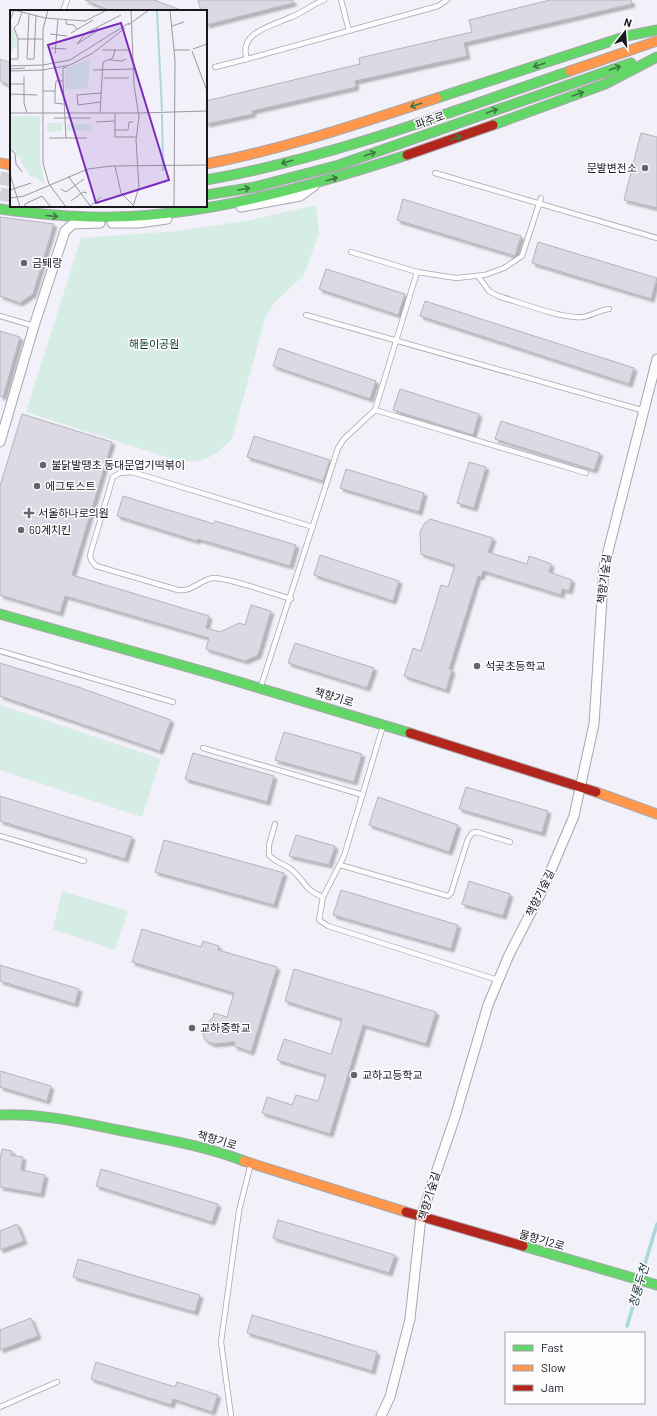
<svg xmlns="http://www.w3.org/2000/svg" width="657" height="1416" font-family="Barlow,'Noto Sans KR',sans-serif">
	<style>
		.green { fill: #d6ede5 }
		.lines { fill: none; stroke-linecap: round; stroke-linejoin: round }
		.stream { stroke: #a8d8dd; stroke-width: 3.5 }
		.building { fill: #dcd8e4; stroke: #b6b4ba; filter: url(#shadow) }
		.secondary-tunnel { stroke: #d2d0d7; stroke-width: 13; stroke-dasharray: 13 6; stroke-linecap: butt }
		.lane-casing { stroke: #a8a6ac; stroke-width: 6 }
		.street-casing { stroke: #a8a6ac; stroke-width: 11 }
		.fast-casing { stroke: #a8a6ac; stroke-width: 11 }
		.slow-casing { stroke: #a8a6ac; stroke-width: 11 }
		.jam-casing { stroke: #a8a6ac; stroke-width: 11 }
		.lane { stroke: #fdfdfe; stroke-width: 4.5 }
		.street { stroke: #fdfdfe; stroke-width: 9 }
		.fast { stroke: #63d668; stroke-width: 9 }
		.slow { stroke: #ff974d; stroke-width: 9 }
		.jam { stroke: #b3261e; stroke-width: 9 }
		.oneway { stroke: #3e7742 }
		.poi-dot { fill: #66646a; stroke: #fdfcff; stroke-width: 1.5 }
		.labels { text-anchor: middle; stroke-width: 3; stroke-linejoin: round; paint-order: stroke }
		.street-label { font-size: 11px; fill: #1a181d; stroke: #fdfcff }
		.poi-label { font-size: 11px; fill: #1a181d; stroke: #fdfcff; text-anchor: start }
		.park-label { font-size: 11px; fill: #093a28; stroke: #fdfcff }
		.water-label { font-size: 12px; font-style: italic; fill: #143638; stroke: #fdfcff }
		.inset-river { fill: none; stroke: #a8d8dd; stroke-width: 2 }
		.inset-road { fill: none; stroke: #9c9aa0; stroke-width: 1 }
		.view { fill: #7b2cbf; fill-opacity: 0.15; stroke: #7b2cbf; stroke-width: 2 }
		.inset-edge { fill: none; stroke: #1a181d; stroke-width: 2 }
	</style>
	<defs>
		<filter id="shadow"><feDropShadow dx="3" dy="3" stdDeviation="1" flood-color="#0004"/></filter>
	</defs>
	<rect width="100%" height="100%" fill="#f2f0f8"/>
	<g class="green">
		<path d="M316,205l3,28 -15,42 -29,27 -9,13 -34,124c-17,17 -26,23 -50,23l-156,-50 55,-174 97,-7 73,-11z"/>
		<path d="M0,705l161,54 -19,58 -142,-47z"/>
		<path d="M62,891l66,20 -13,39 -62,-21z"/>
	</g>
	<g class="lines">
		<g class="stream">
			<path d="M641,1277l16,-53"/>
			<path d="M627,1326l13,-43"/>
		</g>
	</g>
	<g class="building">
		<path d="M85,0h69l27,10 -70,1z"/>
		<path d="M198,0h95v3l-87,22v-14h-5z"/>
		<path d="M550,0h81l1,4 -168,39 3,13 -112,25 1,6 -104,24 1,3 -47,10v-23l154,-37 -1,-6 113,-26 -3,-12z"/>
		<path d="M0,59l11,4v23l-11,-5z"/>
		<path d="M641,133l16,4v71l-33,-8z"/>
		<path d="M403,199l118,37 -6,20 -118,-36z"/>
		<path d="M0,217l54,7 -21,70 -13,9 -20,-7z"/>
		<path d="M538,242l119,36 -6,21 -119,-36z"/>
		<path d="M326,269l79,25 -7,21 -79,-26z"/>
		<path d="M425,301l209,67 -5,16 -209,-68z"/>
		<path d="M0,331l20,6 -17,60 -3,-1z"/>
		<path d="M279,348l97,33 -6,18 -97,-33z"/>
		<path d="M400,389l79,25 -6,21 -80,-25z"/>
		<path d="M22,414l90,28 -40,133 137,41 -3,12 14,4 19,-9 6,2 6,-20 20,6 -13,44 -13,6 -39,-12 3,-11 -144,-42 -5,17 -60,-18v-109z"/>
		<path d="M501,421l99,32 -6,17 -99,-31z"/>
		<path d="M254,436l76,24 -7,21 -76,-24z"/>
		<path d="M469,462l17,5 -12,41 -17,-5z"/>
		<path d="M346,469l78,24 -5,19 -79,-24z"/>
		<path d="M123,496l91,28 1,-3 81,24 -6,21 -92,-27 -1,2 -80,-25z"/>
		<path d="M430,519l63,19 -5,14 39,12 2,-8 9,3 13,5 -2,8 23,8 -3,11 -7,-2 -1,6 -78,-24 -2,6 -3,-1 -29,93 3,1 -6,20 -42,-14 9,-28 8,3 20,-66 7,2 7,-22 -34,-11 -1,-22 4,-8z"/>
		<path d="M320,555l79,26 -6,20 -79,-26z"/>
		<path d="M295,643l79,25 -7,20 -79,-25z"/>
		<path d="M0,663l78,24 93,33 -11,31 -160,-55z"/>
		<path d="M284,732l78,22 -8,28 -79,-22z"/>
		<path d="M193,753l81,23 -7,26 -82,-23z"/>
		<path d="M466,787l82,24 -6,22 -83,-24z"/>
		<path d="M0,796l132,41 -7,22 -125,-38z"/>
		<path d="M378,797l80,28 -9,27 -80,-27z"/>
		<path d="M296,835l39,11 -6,19 -40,-9z"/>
		<path d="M164,840l120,33 -10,32 -119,-33z"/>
		<path d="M469,881l41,13 -7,22 -41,-12z"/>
		<path d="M341,890l117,35 -7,24 -118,-34z"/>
		<path d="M142,929l59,18 2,-6 16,5 -1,4 59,17 -26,85 -17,-6 1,-4 -22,2 -8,-4 -2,-6v-5l10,-12 1,-4 13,4 7,-24 -102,-31z"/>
		<path d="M0,965l79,24 -4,15 -75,-23z"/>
		<path d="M294,969l142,43 -10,32 -63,-19 -33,109 -68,-21 5,-16 25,8 4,-10 22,6 8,-26 -49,-15 7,-21 47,15 11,-35 -57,-18z"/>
		<path d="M0,1071l51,15 -4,15 -47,-14z"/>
		<path d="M2,1149l10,2 -1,4 12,2 -2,13 24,5 -4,19 -41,-7v-27z"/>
		<path d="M101,1169l117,35 -6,18 -116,-36z"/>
		<path d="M278,1220l117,35 -6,18 -116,-35z"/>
		<path d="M17,1224l7,17 -24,9v-19z"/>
		<path d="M78,1259l122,36 -5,17 -122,-35z"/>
		<path d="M252,1315l125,37 -5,19 -125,-38z"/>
		<path d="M31,1318l7,18 -38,14v-20z"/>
		<path d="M96,1362l79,25 2,-5 41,13 -6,17 -39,-13 -2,6 -80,-26z"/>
	</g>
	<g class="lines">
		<g class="secondary-tunnel">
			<path d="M0,178l11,2"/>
			<path d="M0,194l11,2"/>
		</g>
		<defs>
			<g id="lane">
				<path d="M324,0c-12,4 -21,13 -33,17 -16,8 -54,15 -44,42l191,-53 9,-6"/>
				<path d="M341,0l8,31"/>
				<path d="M63,11l4,-11"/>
				<path d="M215,67l32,-8"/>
				<path d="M435,173l222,65"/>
				<path d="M351,252l66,20"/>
				<path d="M478,276l11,15 9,5c21,6 64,23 84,21 10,-1 17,-7 27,-8"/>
				<path d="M306,315l339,96"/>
				<path d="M0,316l34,10"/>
				<path d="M375,410l211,63"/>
				<path d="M291,599c-16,-5 -65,-22 -78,-21 -13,2 -21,14 -35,12l-82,-24 -5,-6 -1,-5 23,-78 7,-4 12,-1 181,55"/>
				<path d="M0,651l173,51"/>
				<path d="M261,686l77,-238 6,-9 31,-29 42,-138 39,6 29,-3 19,-7 18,-12 19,-58"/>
				<path d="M383,726l-39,130 -21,41 -4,23 9,6 170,54"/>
				<path d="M203,748l160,47"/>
				<path d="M275,824l-6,21v10c8,9 15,8 23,15 14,12 12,20 31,27"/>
				<path d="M0,836l84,25"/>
				<path d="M340,865l108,31 3,-3 17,-54 4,-6 5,-1 33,10"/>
				<path d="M0,1407l57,-25"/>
				<path d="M231,1416l-10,-74 18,-131 12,-48"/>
			</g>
			<g id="street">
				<path d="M241,207l59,-11 14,-10"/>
				<path d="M112,223h27l28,-4"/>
				<path d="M0,442l34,-116 31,-95 8,-7 27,-1"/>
				<path d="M381,1416l9,-19 20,-78 11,-102 34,-100 33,-112 21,-50 34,-66 31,-73 20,-92 10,-157 53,-208"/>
			</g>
			<g id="fast">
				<path d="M437,98l190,-62 30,-6"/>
				<path d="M493,125l112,-41 52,-27"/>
				<path d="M206,180c125,-22 245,-68 364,-109"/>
				<path d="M206,195l49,-8 84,-22 292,-102"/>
				<path d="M0,209c37,5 74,9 112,8 100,-2 199,-31 295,-62"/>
				<path d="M0,614l209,59 201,60"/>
				<path d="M0,1115c41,-2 83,8 123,16 41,8 82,15 121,30"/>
				<path d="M523,1246l134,39"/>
			</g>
			<g id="slow">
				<path d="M570,71l87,-30"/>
				<path d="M0,163l11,2"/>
				<path d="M206,164c79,-15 154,-41 231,-66"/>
				<path d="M596,792l61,22"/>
				<path d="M244,1161l162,51"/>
			</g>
			<g id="jam">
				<path d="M407,155l86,-30"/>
				<path d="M410,733l186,59"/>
				<path d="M406,1212l117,34"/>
			</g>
		</defs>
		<use href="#lane" class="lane-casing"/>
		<use href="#street" class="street-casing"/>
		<use href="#fast" class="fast-casing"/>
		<use href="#slow" class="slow-casing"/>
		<use href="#jam" class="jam-casing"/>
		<use href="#lane" class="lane"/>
		<use href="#street" class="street"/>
		<use href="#fast" class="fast"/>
		<use href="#slow" class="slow"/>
		<use href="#jam" class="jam"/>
	</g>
	<defs><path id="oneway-shaft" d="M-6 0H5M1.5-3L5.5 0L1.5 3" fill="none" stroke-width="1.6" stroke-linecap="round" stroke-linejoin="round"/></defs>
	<g class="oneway">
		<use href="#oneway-shaft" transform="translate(539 65) rotate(162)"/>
		<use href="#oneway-shaft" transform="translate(615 68) rotate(-19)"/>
		<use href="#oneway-shaft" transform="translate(578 94) rotate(-20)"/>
		<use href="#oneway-shaft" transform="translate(416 105) rotate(162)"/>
		<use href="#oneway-shaft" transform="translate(492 111) rotate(-19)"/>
		<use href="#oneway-shaft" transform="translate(456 138) rotate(-19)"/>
		<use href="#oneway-shaft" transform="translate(370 154) rotate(-19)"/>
		<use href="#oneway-shaft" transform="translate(287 162) rotate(164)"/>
		<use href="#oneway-shaft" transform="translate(332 179) rotate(-16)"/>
		<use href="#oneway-shaft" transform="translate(244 189) rotate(-10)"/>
		<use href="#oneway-shaft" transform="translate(52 216) rotate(5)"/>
	</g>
	<g class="poi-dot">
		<circle cx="645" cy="168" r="4"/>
		<circle cx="24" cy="263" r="4"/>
		<circle cx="43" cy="465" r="4"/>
		<circle cx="37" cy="486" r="4"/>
		<path d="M27 507h4v4h4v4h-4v4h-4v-4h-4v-4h4z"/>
		<circle cx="21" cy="530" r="4"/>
		<circle cx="477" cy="666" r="4"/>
		<circle cx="192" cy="1028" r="4"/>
		<circle cx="354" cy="1075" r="4"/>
	</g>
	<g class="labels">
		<g class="street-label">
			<text transform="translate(430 120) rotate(-19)" y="4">파주로</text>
			<text transform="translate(604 579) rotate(-83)" y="4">책향기숲길</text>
			<text transform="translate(334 697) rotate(17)" y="4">책향기로</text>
			<text transform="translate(540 893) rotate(-64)" y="4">책향기숲길</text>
			<text transform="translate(217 1140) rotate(16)" y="4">책향기로</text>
			<text transform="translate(429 1196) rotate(-73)" y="4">책향기숲길</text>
			<text transform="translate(542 1240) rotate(16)" y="4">물향기2로</text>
		</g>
		<g class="poi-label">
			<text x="637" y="172" text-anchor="end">문발변전소</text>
			<text x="32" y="267">금퇘랑</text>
			<text x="51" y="469">불닭발땡초 동대문엽기떡볶이</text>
			<text x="45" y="490">에그토스트</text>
			<text x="38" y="517">서울하나로의원</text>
			<text x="29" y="534">60계치킨</text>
			<text x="485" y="670">석곶초등학교</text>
			<text x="200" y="1032">교하중학교</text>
			<text x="362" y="1079">교하고등학교</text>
		</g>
		<g class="park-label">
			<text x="154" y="348">해돋이공원</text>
		</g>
		<g class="water-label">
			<text transform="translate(639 1286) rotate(-74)" y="4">청룡두천</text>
		</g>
	</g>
	<g transform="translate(10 10)">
		<rect width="197" height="197" fill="#f2f0f8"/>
		<path d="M0,12l7,15 1,9 -5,2 -3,6zM80,48l-2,30 -23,2v-21zM0,106h30v45l5,22 -2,1 -7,-7 -6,-1 -9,-13 -1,-6 -4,-1v-6l-6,-2zM37,113h15v8l-15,1zM57,114h25l-1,7h-24z" fill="#d6ede5"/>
		<path class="inset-river" d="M147,0l5,101M152,104l1,57"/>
		<path class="inset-road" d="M38,0l-5,19v134l6,21 17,23M55,0h19M121,0l3,75 5,32 -3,23 3,47 -6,20M160,0l5,50 -1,147M19,4l-2,45h7l2,-43M56,9v5l8,1 3,4M0,10l4,-10 31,8 40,3 22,-11M118,15l21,-15M162,16l12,-4M87,18v3l-20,13 9,-11 35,-18M61,23l22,-13M40,24l17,2M8,29h25M41,38l15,1M183,39l14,-5M92,40h28M164,40h16M182,41l15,40M45,44l3,-35M0,49h8v-21l-4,-10 4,-4 4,-12M100,50l12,1 4,-2M0,56l33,-1 27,-5 59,-37M0,59l15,-1M83,60l41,-1M0,61l33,-1 27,-5 23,-12 32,-25M14,66v27l3,10M94,68h25M0,74h14M33,81h12v12l8,1M45,81l1,-10h7M0,84l27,1M90,92l-22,3 -1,-10 24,-2M0,103h129M90,103l3,-51 10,-4 2,-9M105,103v24h22M129,103l68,-2M44,108h37M86,112l19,-1M105,120h13l1,-8h4M39,128h38M56,128l-3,-57v-13l4,-1M0,139l5,4 1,11 6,8M105,156l6,27 13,13M0,164l10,33M58,166l23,31M51,179l5,3 18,-13M0,180l21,-7M0,188l14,-2 64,-27 23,-3 96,-1M61,191l12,-9 4,1M80,196l11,-9M15,197v-3l17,-8 9,11"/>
		<path class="view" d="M111,13l48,157 -73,23 -48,-158z"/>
		<rect width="197" height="197" class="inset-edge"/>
	</g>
	<rect x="505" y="1332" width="140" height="72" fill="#fdfcff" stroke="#a2a1a5"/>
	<rect x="513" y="1345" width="20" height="6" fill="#63d668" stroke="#a2a1a5"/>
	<text x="541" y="1352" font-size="12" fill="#1a181d">Fast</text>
	<rect x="513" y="1365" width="20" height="6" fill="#ff974d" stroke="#a2a1a5"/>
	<text x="541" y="1372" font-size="12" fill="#1a181d">Slow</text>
	<rect x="513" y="1385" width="20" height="6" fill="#b3261e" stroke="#a2a1a5"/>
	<text x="541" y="1392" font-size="12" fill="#1a181d">Jam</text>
	<g transform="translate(625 32) rotate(17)" stroke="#fdfcff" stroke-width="3" paint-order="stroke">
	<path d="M0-3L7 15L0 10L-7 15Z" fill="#1a181d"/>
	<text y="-6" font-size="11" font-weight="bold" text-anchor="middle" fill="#1a181d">N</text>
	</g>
</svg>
